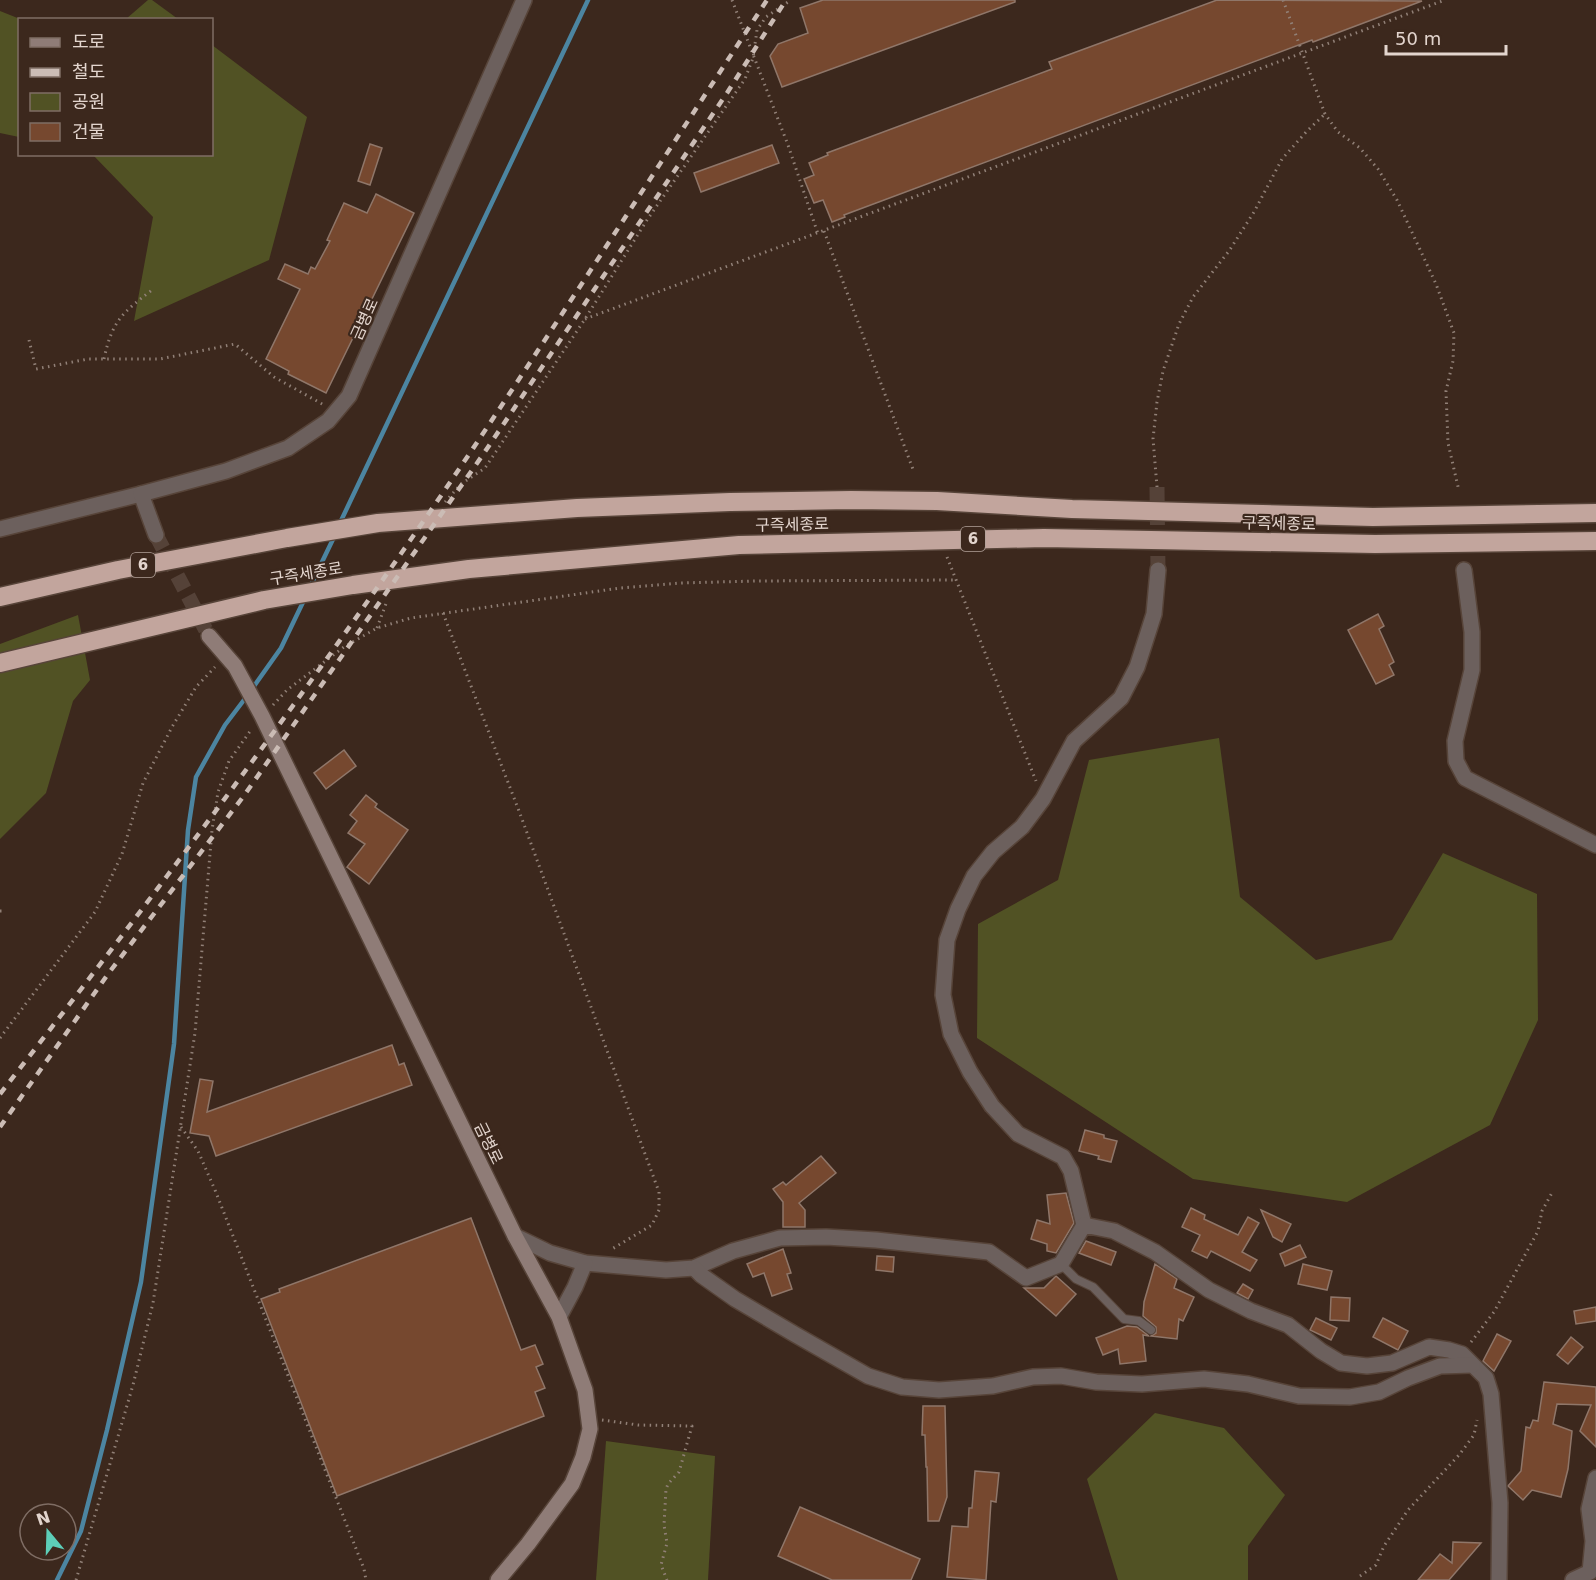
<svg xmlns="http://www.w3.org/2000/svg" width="1596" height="1580" font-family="'DejaVu Sans','Noto Sans KR',sans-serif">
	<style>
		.green { fill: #515224 }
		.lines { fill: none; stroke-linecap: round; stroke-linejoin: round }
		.stream { stroke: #4c85a1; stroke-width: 4.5 }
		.building { fill: #76482f; stroke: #8f7669; stroke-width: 1.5 }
		.street-tunnel { stroke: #554238; stroke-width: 15; stroke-dasharray: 15 8; stroke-linecap: butt }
		.secondary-tunnel { stroke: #554238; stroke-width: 15; stroke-dasharray: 15 8; stroke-linecap: butt }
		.lane-casing { stroke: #574439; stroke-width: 10 }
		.street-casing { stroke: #574439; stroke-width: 18 }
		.secondary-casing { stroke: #574439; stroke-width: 18 }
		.highway-casing { stroke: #574439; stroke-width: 21 }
		.path { stroke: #918077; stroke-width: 3; stroke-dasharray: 1.5 4.5; stroke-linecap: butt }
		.lane { stroke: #6c605d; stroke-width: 8 }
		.street { stroke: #6c605d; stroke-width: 15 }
		.secondary { stroke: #8f7c77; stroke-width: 15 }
		.highway { stroke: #c2a59d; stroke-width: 18 }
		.rail { stroke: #cbbcb5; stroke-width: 4.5; stroke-dasharray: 8 8; stroke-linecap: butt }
		.labels { text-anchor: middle; stroke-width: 4.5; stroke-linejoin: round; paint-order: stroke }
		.shield { fill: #3c281d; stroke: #b1a199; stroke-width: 1.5 }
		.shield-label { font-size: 15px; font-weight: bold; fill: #e3d5ce }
		.street-label { font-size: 16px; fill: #e3d5ce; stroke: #3c281d }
	</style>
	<rect width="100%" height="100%" fill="#3c281d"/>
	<g class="green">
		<path d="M148,0h4l26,19h-52z"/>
		<path d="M0,11l20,8 -1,118 -19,-4z"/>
		<path d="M212,45l95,72 -38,143 -135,61 19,-104 -60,-62 119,-1z"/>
		<path d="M78,615l12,65 -17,21 -27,92 -46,46v-195z"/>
		<path d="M1219,738l21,159 76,63 76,-20 51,-87 94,41 1,126 -48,105 -143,77 -154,-23 -216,-141 1,-114 80,-44 31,-120z"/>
		<path d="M1155,1413l69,15 61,67 -37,51v34h-130l-31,-101z"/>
		<path d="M606,1441l109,15 -7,124h-112z"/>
	</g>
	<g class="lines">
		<g class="stream">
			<path d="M339,525l249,-525"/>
			<path d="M310,587l25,-52"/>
			<path d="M252,689l29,-41 24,-50"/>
			<path d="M57,1580l24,-49 26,-101 34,-148 33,-238 14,-214 8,-53 29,-52 22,-29"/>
		</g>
	</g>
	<g class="building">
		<path d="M823,0h192v2l-233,85 -12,-31 8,-12 30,-11 -8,-25z"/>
		<path d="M1217,0l205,1 -109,41 -1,-2 -468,175 1,2 -13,5 -9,-22 -9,3 -10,-24 10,-4 -5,-12 19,-8 -1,-2 225,-84 -3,-7z"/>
		<path d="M370,144l12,4 -12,37 -12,-4z"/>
		<path d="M772,145l7,18 -78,29 -7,-19z"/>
		<path d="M376,194l38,19 -88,180 -38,-19 1,-3 -23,-12 34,-70 -22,-10 7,-15 23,10 3,-7 4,2 15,-28 -3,-1 17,-37 23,10z"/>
		<path d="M1378,614l6,12 -5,3 15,33 -5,3 5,10 -18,9 -28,-54z"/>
		<path d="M344,750l12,16 -30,23 -12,-16z"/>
		<path d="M366,795l11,9 -2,3 33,23 -39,54 -22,-17 18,-23 -17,-11 9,-12 -7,-6z"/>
		<path d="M392,1045l7,20 5,-2 8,22 -196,71 -7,-20 -19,-3 10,-54 13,2 -6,31z"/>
		<path d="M1085,1130l19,5v3l13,3 -6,21 -13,-3 1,-3 -20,-5z"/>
		<path d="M821,1156l15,17 -37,30 6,7v17h-22v-25l-10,-13 10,-7 3,3z"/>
		<path d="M1066,1193l8,30 -18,30 -9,-2v-7l-16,-5 6,-19 13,4 -3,-29z"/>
		<path d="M1191,1208l14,7 -1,4 34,16 10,-18 11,6 -17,29 15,8 -7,11 -39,-20 -4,7 -15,-7 8,-16 -18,-8z"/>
		<path d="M1261,1210l30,14 -9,18 -9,-5z"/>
		<path d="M471,1218l50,132 14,-5 8,19 -7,3 9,21 -10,4 9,24 -207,80 -76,-197 19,-7 -1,-3z"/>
		<path d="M1086,1241l30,11 -5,13 -32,-12z"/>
		<path d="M1300,1245l6,12 -21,9 -5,-12z"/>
		<path d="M783,1249l8,24 -4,1 5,15 -20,7 -8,-23 -11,4 -6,-13z"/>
		<path d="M877,1256l17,1 -1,15 -17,-2z"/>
		<path d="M1155,1264l22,15 -3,9 20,9 -11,24 -4,-2 -2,20 -26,-3 5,-3v-6l-13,-11 1,-14z"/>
		<path d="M1303,1264l29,7 -5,19 -29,-6z"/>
		<path d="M1056,1276l20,18 -20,22 -32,-28h20z"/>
		<path d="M1243,1284l10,6 -5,9 -11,-6z"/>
		<path d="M1331,1297l19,1 -1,23 -19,-1z"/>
		<path d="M1596,1307v14l-20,3 -2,-13z"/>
		<path d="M1316,1318l21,10 -6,12 -21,-10z"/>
		<path d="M1383,1318l25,13 -10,19 -25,-13z"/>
		<path d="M1127,1326l10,1 12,9 -6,-1 3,26 -26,3 -2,-15 -15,6 -7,-17z"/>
		<path d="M1497,1334l14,7 -17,30 -11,-10z"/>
		<path d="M1571,1337l12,10 -15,17 -11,-9z"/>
		<path d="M1544,1382l52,5v60l-16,-16 11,-26 -34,-1 -4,20 19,7 -4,38 -7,28 -29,-7 -9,10 -15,-14 13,-15 5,-44 4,1 3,-8 5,1z"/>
		<path d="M923,1406h22l2,91 -8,24h-11l-1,-54h-1l-1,-32h-3z"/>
		<path d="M975,1471l24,2 -3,29 -5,-1 -5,79 -39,-3 5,-51 16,1 1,-19h3z"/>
		<path d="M800,1507l120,52 -9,21h-79l-54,-24z"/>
		<path d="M1453,1542l28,1 -32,37h-31l22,-26 12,9z"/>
	</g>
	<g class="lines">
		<path class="street-tunnel" d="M1157,487l1,83"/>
		<path class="secondary-tunnel" d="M156,535l53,101"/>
		<defs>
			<path id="lane" d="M1061,1264l15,15 17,8 31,32 15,2 12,9"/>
			<g id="street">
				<path d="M0,529l141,-35"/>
				<path d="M156,535l-15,-41 85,-23 62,-23 40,-27 21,-25 175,-396"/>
				<path d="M1464,570l8,62v38l-17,71 1,20 9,17 131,67"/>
				<path d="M1084,1225l-13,-54 -8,-14 -45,-23 -26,-28 -22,-34 -19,-38 -8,-39 4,-55 11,-31 16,-33 19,-24 29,-25 21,-28 31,-58 47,-43 16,-31 17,-53 4,-44"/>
				<path d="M515,1236l35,17 35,10 81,7 28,-2 39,-17 47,-13 46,-1 50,3 113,12 37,26 35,-14 23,-39 30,6 41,21 54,38 42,21 37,14 33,26 20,12 26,3 25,-3 37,-16 20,3 13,4 24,24 5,16 9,109 -1,77"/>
				<path d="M694,1268l7,7 34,24 61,36 72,41 34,11 37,3 54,-4 40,-9 28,-1 35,6 46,2 62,-5 44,5 51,12 51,1 29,-5 29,-14 32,-12 32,-1"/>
				<path d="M559,1317l16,-30 10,-24"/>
				<path d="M1573,1580l17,-8 3,-31 -4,-32 7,-31"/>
			</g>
			<path id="secondary" d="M209,636l26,30 27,50 253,520 44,81 26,73 5,39 -7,28 -11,27 -44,60 -30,36"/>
			<g id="highway">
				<path d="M0,597l118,-27 169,-32 91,-15 199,-15 153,-6 121,-2 86,1 135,8 301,8 223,-4"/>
				<path d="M0,663l264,-63 89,-15 116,-16 270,-24 305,-7 331,6 221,-3"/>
			</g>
		</defs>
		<use href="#lane" class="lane-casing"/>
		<use href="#street" class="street-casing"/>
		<use href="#secondary" class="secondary-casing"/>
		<use href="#highway" class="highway-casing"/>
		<g class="path">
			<path d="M732,0l56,145 30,89"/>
			<path d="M1283,0l42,114 13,18 22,16 18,21 19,31 39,84 18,49 -1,28 -7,30 2,52 11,48"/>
			<path d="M824,231l90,241"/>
			<path d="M585,319l860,-319"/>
			<path d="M29,340l7,29 52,-10h72l75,-15 39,33 50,28"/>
			<path d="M104,359c8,-38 18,-46 48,-69"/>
			<path d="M1157,487l-4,-48 4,-37 6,-31 16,-47 14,-27 36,-46 25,-39 28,-53 25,-28 18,-17"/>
			<path d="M445,502l16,-18 24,-16 100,-149 62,-99 98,-141 8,-21 4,-28 9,-13 25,-17"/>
			<path d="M947,557l89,224"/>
			<path d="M443,613l76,198 140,381v18l-7,15 -40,24"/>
			<path d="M377,628l10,-27"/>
			<path d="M273,705l14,-15 57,-43 33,-19 34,-10 209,-30 60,-5 76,-2 200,-1"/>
			<path d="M0,911h6"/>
			<path d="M0,1038l95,-126 27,-58 21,-71 29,-56 24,-40 19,-20"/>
			<path d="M181,1127l17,24 17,39 149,379 2,11"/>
			<path d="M1471,1342l23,-30 44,-81 4,-20 11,-20"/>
			<path d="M602,1420l36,5 54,1 -13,46 -11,12 -2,5 -2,36 3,18 -6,22 6,15"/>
			<path d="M1360,1576l16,-11 8,-19 24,-36 51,-55 15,-20 3,-15"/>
			<path d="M76,1580l57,-195 20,-82 42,-270 17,-203 6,-38 11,-31 22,-31"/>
		</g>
		<use href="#lane" class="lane"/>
		<use href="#street" class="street"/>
		<use href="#secondary" class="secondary"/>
		<use href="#highway" class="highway"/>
		<g class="rail">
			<path d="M0,1094c165,-212 326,-427 476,-650 98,-147 194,-296 291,-444"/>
			<path d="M0,1127l108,-153 135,-177 239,-341 245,-363 59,-93"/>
		</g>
	</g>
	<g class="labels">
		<g class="shield">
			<rect x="961" y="527" width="24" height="24" rx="4.5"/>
			<rect x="131" y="553" width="24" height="24" rx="4.5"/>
		</g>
		<g class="shield-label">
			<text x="973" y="544">6</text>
			<text x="143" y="570">6</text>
		</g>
		<g class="street-label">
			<text transform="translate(364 319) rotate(-66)" y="6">금병로</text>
			<text transform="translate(1279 523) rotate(1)" y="6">구즉세종로</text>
			<text transform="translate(792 524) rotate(-1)" y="6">구즉세종로</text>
			<text transform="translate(306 573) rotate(-9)" y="6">구즉세종로</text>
			<text transform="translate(489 1143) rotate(64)" y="6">금병로</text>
		</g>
	</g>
	<rect x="18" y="18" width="195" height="138" fill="#3c281d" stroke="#7f6d64" stroke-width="1.5"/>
	<rect x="30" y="38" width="30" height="9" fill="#8f7c77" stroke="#7f6d64" stroke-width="1.5"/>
	<text x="72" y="48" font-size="18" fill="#e3d5ce">도로</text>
	<rect x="30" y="68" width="30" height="9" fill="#cbbcb5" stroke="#7f6d64" stroke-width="1.5"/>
	<text x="72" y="78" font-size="18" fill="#e3d5ce">철도</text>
	<rect x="30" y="93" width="30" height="18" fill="#515224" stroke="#7f6d64" stroke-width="1.5"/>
	<text x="72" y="108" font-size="18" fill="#e3d5ce">공원</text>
	<rect x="30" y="123" width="30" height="18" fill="#76482f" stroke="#7f6d64" stroke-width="1.5"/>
	<text x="72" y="138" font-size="18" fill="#e3d5ce">건물</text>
	<g transform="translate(48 1532) rotate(341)"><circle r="28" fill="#3c281d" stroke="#7f6d64" stroke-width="1.5"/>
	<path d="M0-4.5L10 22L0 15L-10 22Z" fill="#5dceb8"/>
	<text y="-9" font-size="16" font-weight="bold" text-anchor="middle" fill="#e3d5ce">N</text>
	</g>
	<path d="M1386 45v9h120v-9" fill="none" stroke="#e3d5ce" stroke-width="3"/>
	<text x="1395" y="45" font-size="18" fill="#e3d5ce" stroke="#3c281d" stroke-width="4.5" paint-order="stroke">50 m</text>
</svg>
